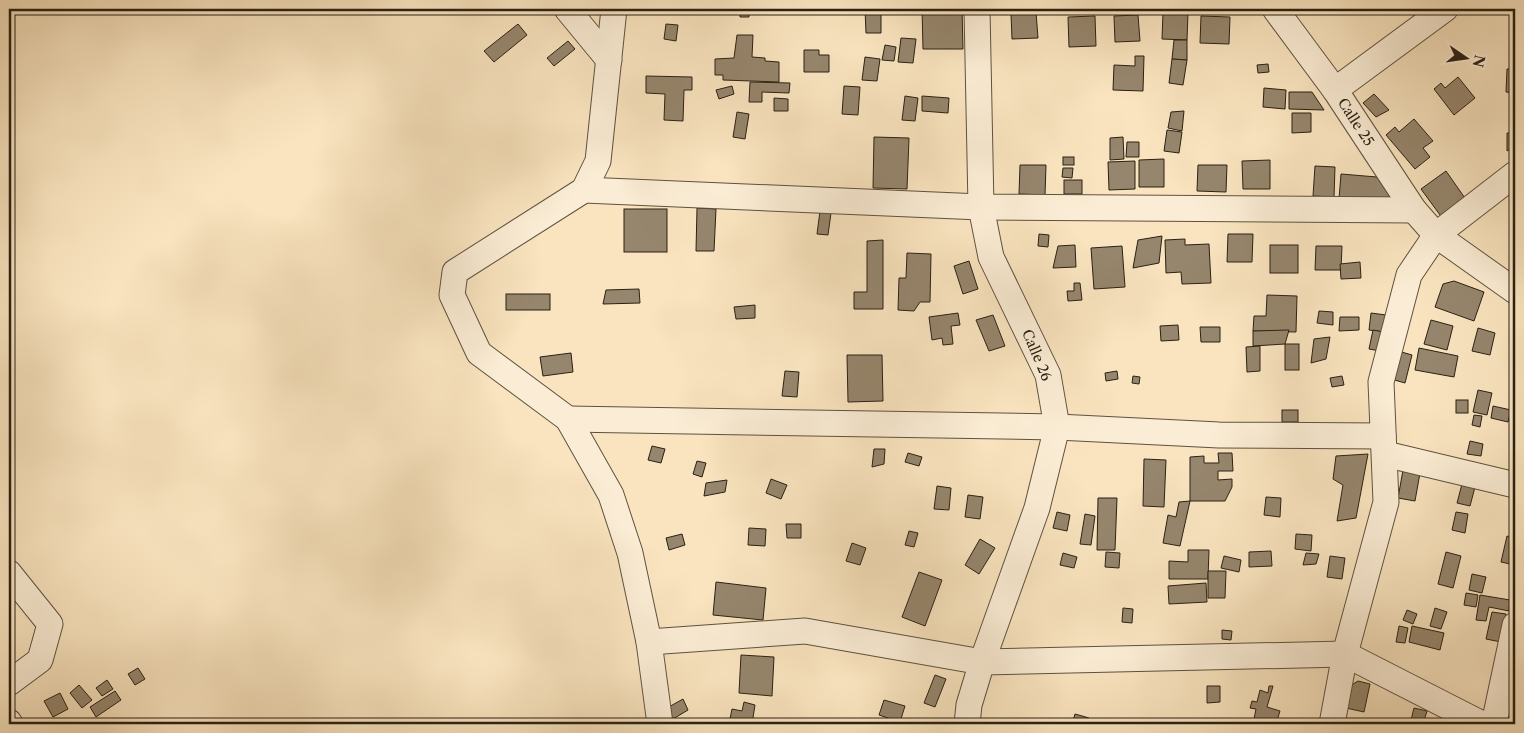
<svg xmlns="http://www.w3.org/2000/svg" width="1524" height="733" font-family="'Libre Caslon Text',serif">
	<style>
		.building { fill: #96866d; stroke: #2a2114 }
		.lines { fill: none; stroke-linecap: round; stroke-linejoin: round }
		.minor-casing { stroke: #5e523f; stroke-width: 27 }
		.minor { stroke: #fbedd5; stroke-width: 25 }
		.labels { text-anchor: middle; stroke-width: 4; stroke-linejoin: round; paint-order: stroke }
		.street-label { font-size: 14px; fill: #2a2114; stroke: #fbedd5 }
	</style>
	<rect width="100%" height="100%" fill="#f9e4bf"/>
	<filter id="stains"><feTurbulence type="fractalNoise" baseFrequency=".004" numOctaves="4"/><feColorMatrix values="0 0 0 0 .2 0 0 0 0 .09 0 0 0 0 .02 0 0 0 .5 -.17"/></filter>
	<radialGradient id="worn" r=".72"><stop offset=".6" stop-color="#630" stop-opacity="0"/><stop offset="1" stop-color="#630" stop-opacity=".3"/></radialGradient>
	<g class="building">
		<path d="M731,9h18v8h-9v-6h-9z"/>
		<path d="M865,9h16v24h-15z"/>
		<path d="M922,9h40l1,40h-40z"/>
		<path d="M1036,12l2,26 -26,1 -1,-25z"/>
		<path d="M1163,13h25l-1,27 -25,-1z"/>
		<path d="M1138,15l2,26 -25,1 -1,-26z"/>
		<path d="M1095,16l1,30 -27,1 -1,-30z"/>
		<path d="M1201,16l29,1 -1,27 -29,-1z"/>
		<path d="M518,24l9,11 -33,27 -10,-11z"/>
		<path d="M666,24l12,1 -2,16 -12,-2z"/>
		<path d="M737,35h16l-1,22 13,1v3l14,1v20l-56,-2v-5h-8v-16l19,-1z"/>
		<path d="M901,38l15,1 -3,24 -15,-1z"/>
		<path d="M1174,40h13v20l-15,-1z"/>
		<path d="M568,41l7,8 -21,17 -7,-8z"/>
		<path d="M885,45l11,2 -2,14 -12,-1z"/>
		<path d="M804,50h15v5h10v17h-25z"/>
		<path d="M1135,56h9l-1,35 -30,-1 1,-25 21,1z"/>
		<path d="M865,57l15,2 -3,22 -15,-1z"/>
		<path d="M1172,59l15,1 -4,25 -14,-2z"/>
		<path d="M1268,64l1,8 -11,1 -1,-8z"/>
		<path d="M1507,69h8v24l-9,-1z"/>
		<path d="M646,76l46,1v13h-8l-1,31 -19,-1 1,-26 -19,-1z"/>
		<path d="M1458,77l17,21 -21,17 -20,-26 7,-6 4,5z"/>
		<path d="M750,82l40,1 -1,10 -27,-1v10h-13z"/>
		<path d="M732,86l2,8 -15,5 -3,-9z"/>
		<path d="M844,86l16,1 -2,28 -16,-1z"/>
		<path d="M1264,88l22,2 -1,19 -22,-2z"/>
		<path d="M1289,92h23l12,18 -35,-1z"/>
		<path d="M1374,94l15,16 -13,7 -13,-14z"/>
		<path d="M905,96l13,2 -3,23 -13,-1z"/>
		<path d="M922,96l27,2 -1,15 -26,-2z"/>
		<path d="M774,98l14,1v12h-14z"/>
		<path d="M1184,111l-2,20 -14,-3 3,-16z"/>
		<path d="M737,112l12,2 -4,25 -12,-2z"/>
		<path d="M1292,113h19v19l-19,1z"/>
		<path d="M1414,119l19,22 -10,7 7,9 -15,12 -29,-34 9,-8 4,5z"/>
		<path d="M1167,130l15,2 -3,21 -15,-2z"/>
		<path d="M1507,133h8v13l-8,5z"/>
		<path d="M874,137l35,1 -2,51 -34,-1z"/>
		<path d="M1123,137l1,22 -14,1v-22z"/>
		<path d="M1127,142h12v15h-13z"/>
		<rect x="1063" y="157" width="11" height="8"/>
		<path d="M1164,159v28h-25v-27z"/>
		<path d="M1270,160v29h-27l-1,-28z"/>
		<path d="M1135,161v28l-26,1 -1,-28z"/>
		<path d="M1020,165h26l-1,30 -26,-1z"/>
		<path d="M1198,165h29l-1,27 -29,-1z"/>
		<path d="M1315,166l20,1 -1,30 -21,-1z"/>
		<path d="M1063,168h10l-1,10 -10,-1z"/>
		<path d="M1446,171l21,30 -24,18 -22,-30z"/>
		<path d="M1341,174l36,3 18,26 -56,-4z"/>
		<rect x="1064" y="180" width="18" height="14"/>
		<path d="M697,208l19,1 -2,42h-18z"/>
		<rect x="624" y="209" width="43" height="43"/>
		<path d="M820,211l11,2 -3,22 -11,-1z"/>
		<path d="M1039,234l10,1 -1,12 -10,-1z"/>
		<path d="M1228,234h25l-1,28h-25z"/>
		<path d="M1162,236l-3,27 -26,5 5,-28z"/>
		<path d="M1185,239v6l24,-1 2,39 -29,1 -1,-12 -15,1 -1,-33z"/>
		<path d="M883,240v69h-29v-17h13v-51z"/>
		<path d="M1075,245l1,22 -23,1 5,-22z"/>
		<rect x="1270" y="245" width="28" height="28"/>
		<path d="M1122,246l3,41 -31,2 -3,-41z"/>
		<path d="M1316,246h26l-1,24h-26z"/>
		<path d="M907,253l24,1 -1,48h-10l-6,9 -16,-1 1,-32h7z"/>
		<path d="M969,261l9,28 -15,5 -9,-28z"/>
		<path d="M1360,262l1,16 -20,1 -1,-15z"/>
		<path d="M1512,268l3,3v17l-11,-11z"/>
		<path d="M1454,281l30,11 -10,29 -39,-14 8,-23z"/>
		<path d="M1074,283h6l2,17 -14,1 -1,-10h7z"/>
		<path d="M639,289l1,14 -37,1 3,-14z"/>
		<rect x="506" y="294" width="44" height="16"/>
		<path d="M1267,295l30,1 -1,36 -43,-1 1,-15h12z"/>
		<path d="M755,305v13l-19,1 -2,-12z"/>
		<path d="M1319,311l14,1v13l-16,-2z"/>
		<path d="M958,313l2,12 -9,1 2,18 -10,1 -1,-7 -10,2 -3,-23z"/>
		<path d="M1371,313l15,2 -2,17 -15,-2z"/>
		<path d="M993,315l12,31 -16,5 -13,-31z"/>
		<path d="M1340,317h19v13l-20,1z"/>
		<path d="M1431,320l22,6 -6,24 -23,-6z"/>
		<path d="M1178,325l1,15 -18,1 -1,-15z"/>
		<path d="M1200,327h20v15h-19z"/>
		<path d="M1478,328l17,5 -5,22 -18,-4z"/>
		<path d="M1289,330l-4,14 -32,2v-15z"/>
		<path d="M1373,330l11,2 -4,19 -11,-2z"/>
		<path d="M1330,337l-4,22 -15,4 3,-24z"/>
		<rect x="1285" y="344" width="14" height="26"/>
		<path d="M1260,346v25l-13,1 -1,-25z"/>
		<path d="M1419,348l39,8 -4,21 -39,-7z"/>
		<path d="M1398,351l14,4 -7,28 -14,-4z"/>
		<path d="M571,353l2,19 -30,4 -3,-19z"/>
		<path d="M847,355h35l1,46 -35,1z"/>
		<path d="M785,371l14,1 -2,25 -15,-1z"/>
		<path d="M1117,371l1,8 -12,2 -1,-8z"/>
		<path d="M1133,376l7,1 -1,7 -7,-1z"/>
		<path d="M1342,376l2,9 -12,2 -2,-9z"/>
		<path d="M1478,390l14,3 -5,22 -14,-3z"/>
		<rect x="1456" y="400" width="12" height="13"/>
		<path d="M1493,406l18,4 -3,12 -17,-4z"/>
		<rect x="1282" y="410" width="16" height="12"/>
		<path d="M1474,415l8,1 -2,11 -8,-2z"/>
		<path d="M1470,441l13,3 -2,12 -14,-2z"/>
		<path d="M652,446l13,3 -4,14 -13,-3z"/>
		<path d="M874,449h11l-1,15 -12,3z"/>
		<path d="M908,453l14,4 -3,9 -14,-4z"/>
		<path d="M1218,453h14l1,18h-15v9l14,-1v8l-7,14h-35v-44l14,-1v7h15z"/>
		<path d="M1368,454l-12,64 -19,3 6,-36 -10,-6 3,-23z"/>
		<path d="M1144,459l22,1 -2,47 -21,-1z"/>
		<path d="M697,461l9,2 -4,14 -9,-3z"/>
		<path d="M1403,470l17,3 -5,28 -17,-3z"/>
		<path d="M771,479l16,6 -6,14 -15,-6z"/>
		<path d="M727,480l-2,12 -21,4 2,-13z"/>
		<path d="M1462,484l13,3 -5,19 -13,-3z"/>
		<path d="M937,486l14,2 -2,22 -15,-1z"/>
		<path d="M968,495l15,2 -3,22 -15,-2z"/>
		<path d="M1266,497l15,1 -1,19 -16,-2z"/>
		<path d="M1098,498h19l-2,52h-18z"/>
		<path d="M1190,501l-10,45 -17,-3 5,-28 8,2 3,-15z"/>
		<path d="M1057,512l13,3 -3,16 -14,-3z"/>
		<path d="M1456,512l12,2 -3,19 -13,-3z"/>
		<path d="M1085,514l10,2 -4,29 -11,-1z"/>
		<path d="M786,524h15v14h-14z"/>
		<path d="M749,528l17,1 -1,17 -17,-1z"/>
		<path d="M909,531l9,2 -4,14 -9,-2z"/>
		<path d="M682,534l3,11 -16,5 -3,-12z"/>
		<path d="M1296,534l16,1 -1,16 -16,-2z"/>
		<path d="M1507,536l8,2v27l-14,-3z"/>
		<path d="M980,539l15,9 -16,26 -14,-9z"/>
		<path d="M852,543l14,5 -6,17 -14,-4z"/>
		<path d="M1188,550h21l-1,29h-39v-18l19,1z"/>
		<path d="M1271,551l1,15 -23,1v-15z"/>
		<path d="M1106,552l14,1 -1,15 -14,-1z"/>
		<path d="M1446,552l15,4 -8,32 -15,-4z"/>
		<path d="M1063,553l14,4 -3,11 -14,-3z"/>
		<path d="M1306,553l13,1 -3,10 -13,1z"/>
		<path d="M1224,556l17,4 -2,12 -18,-4z"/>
		<path d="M1330,556l15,2 -3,21 -15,-2z"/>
		<path d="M1208,571h18l-1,27h-17z"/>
		<path d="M919,572l23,8 -17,46 -23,-9z"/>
		<path d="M1472,574l14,3 -4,16 -13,-3z"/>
		<path d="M716,582l50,6 -3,32 -50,-5z"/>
		<path d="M1206,583l1,19 -38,2 -1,-18z"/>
		<path d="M1466,593l12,2 -2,12 -12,-2z"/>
		<path d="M1480,595l30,5 -1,11 -20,-4 -3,14 -10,-1z"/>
		<path d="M1123,608l10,1 -1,14 -10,-1z"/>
		<path d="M1435,608l12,4 -6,17 -11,-3z"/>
		<path d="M1407,610l10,4 -4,10 -10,-4z"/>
		<path d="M1492,612l14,2 -5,28 -15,-3z"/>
		<path d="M1399,626l9,2 -3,15 -9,-1z"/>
		<path d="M1412,626l32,7 -4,17 -31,-8z"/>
		<path d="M1222,630l10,1 -1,9 -9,-1z"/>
		<path d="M741,655l33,2 -2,39 -33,-3z"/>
		<path d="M138,668l7,11 -10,6 -7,-11z"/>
		<path d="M935,675l11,4 -11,28 -11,-4z"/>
		<path d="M107,680l6,9 -11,7 -6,-8z"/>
		<path d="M1358,681l12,3 -6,28 -18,-4 4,-22z"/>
		<path d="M79,685l13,15 -10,8 -12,-15z"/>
		<path d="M1207,686h13v16l-13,1z"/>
		<path d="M1269,686h4l-6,21 13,4 -4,13 -22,-5 2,-10 -6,-1 2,-7 5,1 3,-12 8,3z"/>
		<path d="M115,691l6,9 -25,17 -6,-10z"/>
		<path d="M60,693l8,16 -15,8 -9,-16z"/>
		<path d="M683,699l5,11 -15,9 -6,-11z"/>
		<path d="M884,700l21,6 -5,16 -21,-7z"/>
		<path d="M744,702l11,3 -3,19h-23l3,-15 10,2z"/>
		<path d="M1414,708l13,3 -4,13h-13z"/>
		<path d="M1075,714l14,4 -2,6h-15z"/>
		<path d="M806,721l15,1 -1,2h-15z"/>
	</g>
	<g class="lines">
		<defs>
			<g id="minor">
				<path d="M567,9l42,51"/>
				<path d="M614,9l-16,152 -14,29 -129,82 -3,23 27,58 89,66 43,76 19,58 19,89 11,82"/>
				<path d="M1275,9l60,81 79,120 22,25 79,56"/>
				<path d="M1335,90l110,-81"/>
				<path d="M584,190l397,17 433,3"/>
				<path d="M568,419l489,8 162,8 164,1"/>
				<path d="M1385,454l130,31"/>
				<path d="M9,573l41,51 -10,36 -31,23"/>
				<path d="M649,642l156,-11 177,31 363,-8 137,70"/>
				<path d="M9,722l1,2"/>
				<path d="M967,724l2,-19 13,-43 55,-154 20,-81 -9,-52 -57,-118 -10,-50 -4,-198"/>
				<path d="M1332,724l13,-70 41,-152 -5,-120 28,-107 27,-40 79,-61"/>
				<path d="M1494,724l21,-99"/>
			</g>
		</defs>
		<use href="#minor" class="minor-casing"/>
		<use href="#minor" class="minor"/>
	</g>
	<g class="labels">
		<g class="street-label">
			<text transform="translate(1356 122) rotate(57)" y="5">Calle 25</text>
			<text transform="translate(1037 355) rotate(67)" y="5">Calle 26</text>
		</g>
	</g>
	<rect width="1524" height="733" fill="none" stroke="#f9e4bf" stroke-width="30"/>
	<rect x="10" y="10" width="1504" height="713" fill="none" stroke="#2a2114" stroke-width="2.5"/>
	<rect x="15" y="15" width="1494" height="703" fill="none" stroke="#2a2114"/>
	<g transform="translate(1466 58) rotate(103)" stroke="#fbedd5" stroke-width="4" paint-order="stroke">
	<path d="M0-4L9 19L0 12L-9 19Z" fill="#2a2114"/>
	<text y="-8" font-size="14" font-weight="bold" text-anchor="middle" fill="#2a2114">N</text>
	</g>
	<rect width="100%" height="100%" filter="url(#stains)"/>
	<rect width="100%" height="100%" fill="url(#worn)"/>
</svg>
